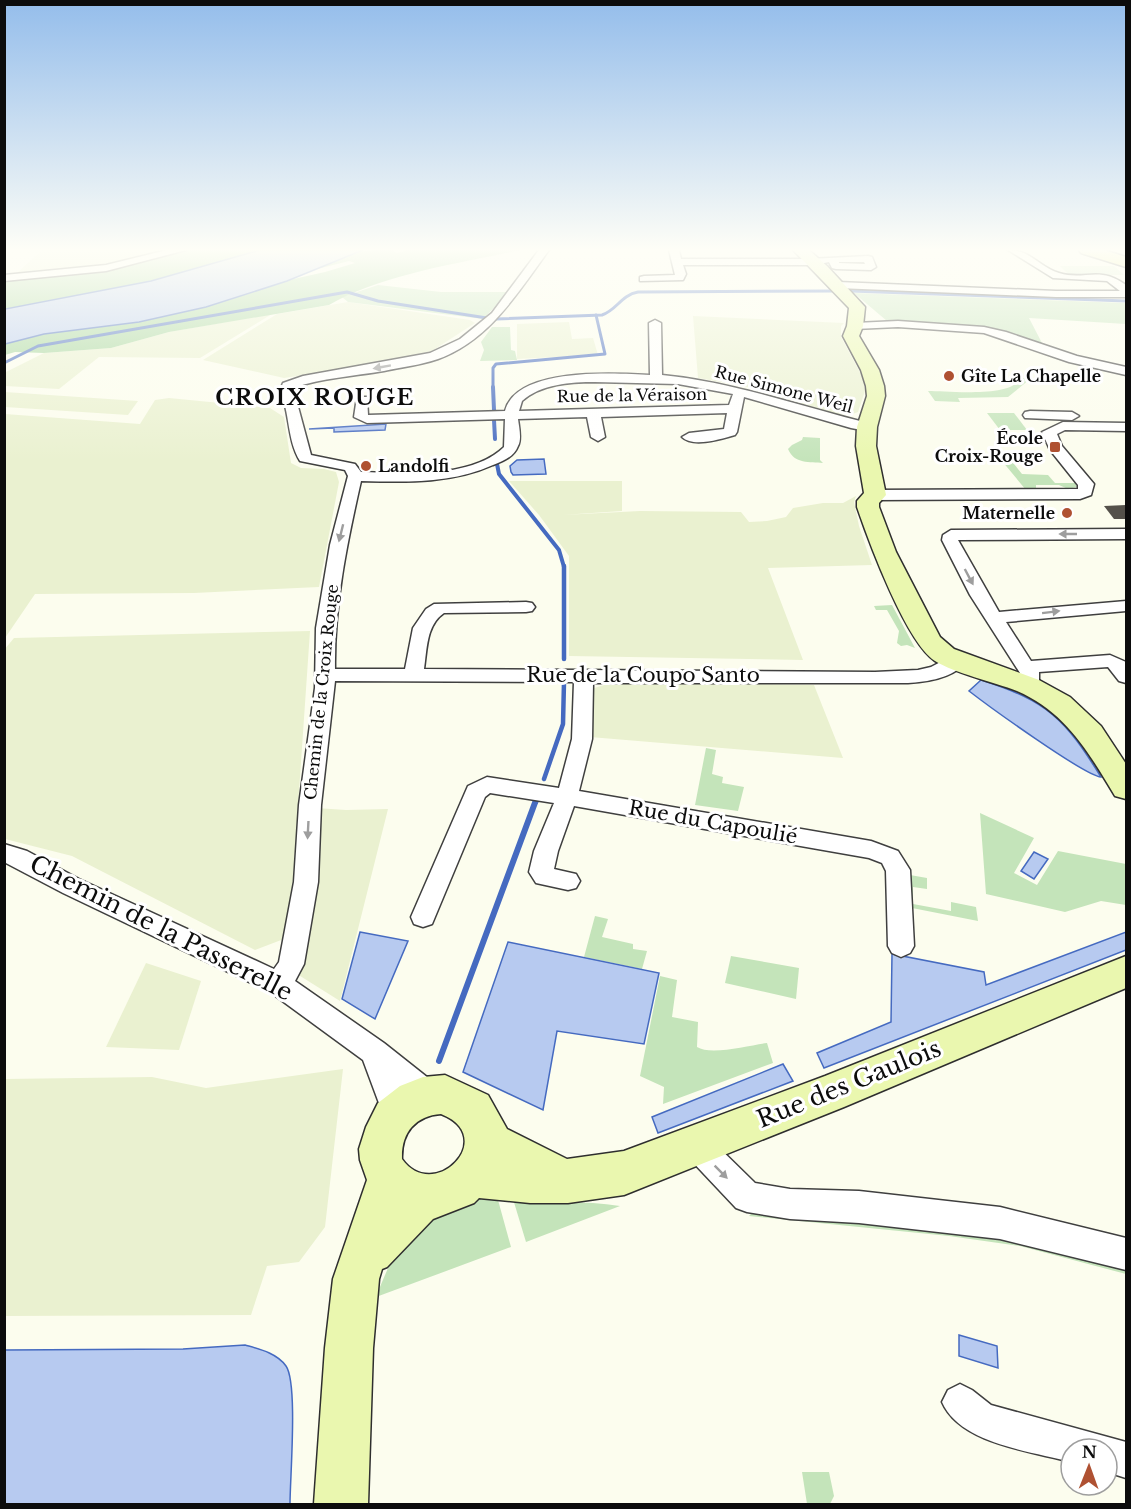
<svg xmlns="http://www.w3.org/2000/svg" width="1131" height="1509" font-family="'Libre Baskerville',serif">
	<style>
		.farmland { fill: #eaf1d0 }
		.green { fill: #c4e4ba }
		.forest { fill: #a4d49b }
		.pitch { fill: #d7edcb }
		.water { fill: #b7caf0; stroke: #456ac0; stroke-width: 1.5 }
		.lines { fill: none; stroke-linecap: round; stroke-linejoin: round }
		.stream-far3 { stroke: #456ac0; stroke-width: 3 }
		.stream-far2 { stroke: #456ac0; stroke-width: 4 }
		.stream-far1 { stroke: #456ac0; stroke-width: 4.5 }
		.stream { stroke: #456ac0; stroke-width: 6 }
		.building { fill: #54514a }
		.street-casing { stroke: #3f3f3f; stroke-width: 3 }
		.secondary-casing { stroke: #2e2e2e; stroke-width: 3 }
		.primary-casing { stroke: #1d1d1d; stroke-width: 3 }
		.street { fill: #fff; fill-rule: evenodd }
		.secondary { fill: #eaf7af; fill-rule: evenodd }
		.primary { fill: #e5eb6f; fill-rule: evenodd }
		.oneway { fill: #9e9e9e }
		.poi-dot { fill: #af5132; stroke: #fff; stroke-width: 2 }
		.labels { text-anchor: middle; stroke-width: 6; stroke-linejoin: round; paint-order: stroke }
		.far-poi-label { font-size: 16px; font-weight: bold; fill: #0c0c0c; stroke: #fff; text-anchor: start }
		.far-street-label { font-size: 16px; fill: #0c0c0c; stroke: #fff }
		.street-label { font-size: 20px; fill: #0c0c0c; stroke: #fff }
		.far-district-label { font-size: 22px; font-weight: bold; letter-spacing: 1.5px; fill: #0c0c0c; stroke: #fff }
		.near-street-label { font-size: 24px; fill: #0c0c0c; stroke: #fff }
	</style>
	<rect width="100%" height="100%" fill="#fcfdee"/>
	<g class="farmland">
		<path d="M42,250h125l-62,14 -88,9z"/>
		<path d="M348,302l122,18 5,3 -43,28 -69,15 -79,12 -81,-18 74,-46z"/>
		<path d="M272,314l-72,44 -101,-1 -40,32 -54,-3 -1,-13 40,-20 67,-5 58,-16z"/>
		<path d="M693,316l151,7 -3,3v11l22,41 2,13 -7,21 -8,3 -13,-1 -93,-28 -46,-8z"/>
		<path d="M569,322l3,17 21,-1 5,17 -81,4v-35z"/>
		<path d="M4,392h1l133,9 -10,14 -123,-8z"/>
		<path d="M169,398l101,10 14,9 7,46 10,5 23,1 12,3 3,10 -20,105 -125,6 -159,1 -30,44v-224l135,10 15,-24z"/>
		<path d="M509,481h113v30l-60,4 78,-4 101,1 8,10 18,-1 19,-4 7,-9 30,-5h20l13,-7 -2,6 5,24 13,39 -104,3 35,92 -234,-4v-100l-30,-41z"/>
		<path d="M310,631l-21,306 -34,13 -183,-94 -67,-17 -1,-189 10,-12z"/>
		<path d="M614,682l200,3 29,73 -253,-21 1,-48z"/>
		<path d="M316,808l30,2 42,-1 -48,192 -43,-27z"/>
		<path d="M146,963l55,18 -22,69 -73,-3z"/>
		<path d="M343,1069l-18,158 -26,35 -32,4 -16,49 -246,1v-237l147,-2 54,11z"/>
	</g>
	<g class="green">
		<path d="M378,285l63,7h68l-26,27 -135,-17 -6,-5z"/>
		<path d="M854,293l272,10v21l-97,-6 14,27 -53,-17 -103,-7z"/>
		<path d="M492,327h18l1,23 4,1 2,9 -37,1 4,-11 -3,-8z"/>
		<path d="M1020,378h19l-10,2 -21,17 -50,1 2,4 -25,-1 -7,-10c19,0 85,7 92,-13z"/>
		<path d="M987,413h27l13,17h-27z"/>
		<path d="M803,437l17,1v22l3,3c-13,-1 -29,1 -35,-14l4,-4 10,-5z"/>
		<path d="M997,455h10l15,19 26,1 7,8h20l2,4 -9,2 -9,-4h-23v4l-10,1z"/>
		<path d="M892,605l23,43 -8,-3 -6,1 -4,-3 2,-12 -12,-21h-11l-2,-4z"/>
		<path d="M706,748l10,2 -4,24 11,3 -1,6 22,4 -6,24 -43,-6z"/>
		<path d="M980,813l54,25 -20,35 23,12 21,-34 68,13v41l-25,-4 -36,11 -79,-18z"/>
		<path d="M910,875l17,3v11l-14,-2v17l38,7v-9l25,5 2,14 -71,-14v-25l4,-1z"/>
		<path d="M595,916l13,3 -6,18 31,7v5l14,2 -5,18 -58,-12z"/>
		<path d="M731,956l68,12 -3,31 -71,-16z"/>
		<path d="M660,976l17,4 -5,37 26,5 -1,25c14,9 53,-2 70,-4l6,20 -110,41 1,-17 -24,-11z"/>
		<path d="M478,1197l20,3 13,47 -135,50c11,-27 24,-63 50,-80 14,-9 36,-14 52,-20z"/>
		<path d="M513,1199c35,5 71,1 107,7l-94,36z"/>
		<path d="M753,1212l194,12 178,37 1,13 -106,-28 -71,-10 -200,-20z"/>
		<path d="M802,1472h27l5,24 -4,8h-23z"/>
	</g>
	<g class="forest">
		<path d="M190,250h70l-109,31 -146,28 -1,-29 105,-11z"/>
		<path d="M392,250l5,3 10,-3h114c-60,13 -139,24 -192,55l-160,27 -58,16 -67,5 -29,-1 -10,3v-11l39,-10 95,-12 67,-15 65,-23 54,-12 30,-9 -6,-2 -32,8 45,-18z"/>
	</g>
	<path class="pitch" d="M1060,266h54l10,9h-55z"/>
	<g class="water">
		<path d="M260,250h103l-76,31 -81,26 -67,15 -95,12 -39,10v-35l146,-28z"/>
		<path d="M386,424l-1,6 -51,2v-4l-25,1z"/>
		<path d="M544,459l2,15 -33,1 -2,-3 -1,-6 7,-6z"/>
		<path d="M981,680c67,21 84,39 120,97 -16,-1 -114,-72 -132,-86z"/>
		<path d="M1034,852l14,7 -14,20 -13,-8z"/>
		<path d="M360,932l48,9 -33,78 -33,-20z"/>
		<path d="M1126,932v18l-302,118 -7,-15 74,-31 1,-68 92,18 2,13z"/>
		<path d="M508,942l151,31 -15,71 -87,-13 -14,79 -80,-38z"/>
		<path d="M783,1064l10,17 -135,52 -6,-16z"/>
		<path d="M959,1335l38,11 1,22 -39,-12z"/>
		<path d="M245,1345c14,4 32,8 41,21 12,17 4,112 4,138h-285v-154l178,-1z"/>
	</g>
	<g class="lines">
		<g class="stream-far3">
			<path d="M851,291l275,10"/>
			<path d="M496,319l106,-4c15,-5 19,-20 36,-23l194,-1"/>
			<path d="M4,363l34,-17 309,-54 31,9 109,17"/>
			<path d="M493,388v-20l3,-4 109,-10 -9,-39"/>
		</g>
		<g class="stream-far2">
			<path d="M493,387l1,23"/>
			<path d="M494,420l1,19"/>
			<path d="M497,464l2,10 60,76 5,17"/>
		</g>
		<g class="stream-far1">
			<path d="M564,566v93"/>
			<path d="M544,779l19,-55 1,-42"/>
			<path d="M536,802l2,-6"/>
		</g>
		<path class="stream" d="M439,1061l97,-261"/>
	</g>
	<path class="building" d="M1126,505v14h-12l-10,-13z"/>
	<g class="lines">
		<defs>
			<g id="street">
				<path d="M167,250h19l-80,21 -102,10v-6l102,-10z"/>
				<path d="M539,250h10c-31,42 -59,90 -111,109 -17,6 -36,8 -54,12 -30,5 -62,7 -91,17l18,67 44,9 6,8c43,1 110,7 143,-25l1,-28 -138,4 -13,-6 3,-20h10l1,18 137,-4c11,-44 109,-38 145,-36l-1,-52 6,-3 6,3 1,52c72,7 140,32 210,49l2,3 -7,4 -16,-3 -107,-31 -7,35 -2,3c-14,4 -42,13 -53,2l7,-4 35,-4 3,-16 -126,4 4,20 -7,4 -7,-4 -4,-20 -69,2c1,8 4,20 0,27 -4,11 -15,15 -25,19 -42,19 -87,17 -132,16 -14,62 -27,124 -26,188h70l8,-41 13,-19 8,-5 92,-2 6,1 3,4 -3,4 -6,1 -82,1c-18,12 -17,37 -20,56l451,3 43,-2 13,-3 19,-10h14l2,4c-11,17 -40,21 -58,22h-315l-1,56 -13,52 292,50 27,10 12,19 4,76 -4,7 -9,4 -9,-4 -4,-7 -2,-75 -4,-8 -13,-5 -295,-52 -16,45 -4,18 22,5 4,7 -4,7 -8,2 -32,-7 -7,-11 5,-21 20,-48 -64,-10 -5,4 -53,127 -9,3 -9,-3 -3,-7 57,-131 19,-9 72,11 13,-49 2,-57 -239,-1 -14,124 -3,77 -14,82 -9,17 89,62 53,42 4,10 -4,10 -10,3 -10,-3 -14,-12 7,19 -4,10 -10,4 -10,-4 -23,-62 -93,-68 -207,-99 -59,-31v-18l23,7 52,28 195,90 5,-7 15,-80 5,-77 16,-117 1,-60 14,-83 18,-69 -3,-6 -45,-9c-13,-21 -10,-49 -20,-71l3,-7 20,-7 127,-23 30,-14 32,-26zM595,382l83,2 55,10 -4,11 -210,6 3,-10c19,-17 49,-19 73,-19z"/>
				<path d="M669,250h10l2,9h127l60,-3 4,1 4,10 -5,3 -35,-1 -4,-1 -3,-6 -15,3h-131l3,9 -3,6 -43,1v-4l4,-1 31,-1zM839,262h25l1,2 -26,-1z"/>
				<path d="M1008,250c23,0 31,17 51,23 26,8 40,-8 67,12v12h-70l-218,-9 -5,-3 5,-3 218,9h64l-13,-10 -54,-3z"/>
				<path d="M898,321l86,6 22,5 71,24 49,11v8l-57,-13 -85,-29 -86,-6 -43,2 -6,-3 6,-3z"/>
				<path d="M1030,411l42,1 7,4 -7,4 -47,-2 -2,-3 2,-3z"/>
				<path d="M1063,422l63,1v8l-61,-1 -8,4 5,12 32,38 -3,11 -11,4 -205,1 -8,-5 8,-5 203,-1v-4l-28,-35 -8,-18z"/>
				<path d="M1126,529v10l-168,1 41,72 127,-11v10l-120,11 25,39 79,-6 16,7v21l-7,-2 -11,-14 -69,5v14l-3,4 -7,2 -7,-2 -3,-4 1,-13 -50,-78 -28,-55 1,-5 8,-5z"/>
				<path d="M697,1131l10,5 48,47 35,6 69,2 141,16 126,31v32l-126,-31 -141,-16 -69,-4 -43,-7 -11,-4 -49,-52 -5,-10 5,-10z"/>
				<path d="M960,1384l12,6 19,15 135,37v36l-19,-6v-23h-36v13c-40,-11 -111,-18 -129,-60l6,-12z"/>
			</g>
			<g id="secondary">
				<path d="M793,250h16l18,16 38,41 -2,19 -4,10 20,34 5,16 1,10 -8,31 -1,19 10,49 -7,8v4l17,45 44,85 14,12 85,31 31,17 31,29 25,38v35l-11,-3c-26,-43 -49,-84 -98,-105 -23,-9 -63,-18 -82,-30 -29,-19 -66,-119 -78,-154v-6l7,-8 -8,-47 1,-19 10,-31 -1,-10 -5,-16 -18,-34 4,-10 2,-18z"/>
				<path d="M1126,956v32l-282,119 -220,88 -56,8h-38l-51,-5 -5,5 -41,16 -46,48 -5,2 -3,10 -6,69 -5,156h-54l11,-156 8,-69 34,-99 -7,-20 -1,-11 7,-22 12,-24 22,-17 23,-9 22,-2 43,20 19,34 60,30 57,-8 201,-75zM441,1114c59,23 -7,90 -39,45 -1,-26 13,-43 39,-45z"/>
			</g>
			<path id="primary" d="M1079,250h25l22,7v10l-45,-14z"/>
		</defs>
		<use href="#street" class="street-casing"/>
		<use href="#secondary" class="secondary-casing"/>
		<use href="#primary" class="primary-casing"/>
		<use href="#street" class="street"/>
		<use href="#secondary" class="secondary"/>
		<use href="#primary" class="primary"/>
	</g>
	<defs><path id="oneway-solid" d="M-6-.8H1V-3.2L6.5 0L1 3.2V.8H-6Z" transform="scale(1.5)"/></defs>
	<g class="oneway">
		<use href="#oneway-solid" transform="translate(382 367) rotate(170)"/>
		<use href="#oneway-solid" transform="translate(341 533) rotate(104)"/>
		<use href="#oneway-solid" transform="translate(1068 534) rotate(180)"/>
		<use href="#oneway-solid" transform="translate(969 577) rotate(62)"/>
		<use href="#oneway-solid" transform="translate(1051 612) rotate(-7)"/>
		<use href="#oneway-solid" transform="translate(308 830) rotate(93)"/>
		<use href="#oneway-solid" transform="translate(721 1172) rotate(45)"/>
	</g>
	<linearGradient id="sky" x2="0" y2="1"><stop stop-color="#94bdeb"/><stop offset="0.54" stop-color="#fefef7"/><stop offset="1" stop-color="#fefef7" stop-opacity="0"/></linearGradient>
	<rect width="1131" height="462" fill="url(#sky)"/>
	<g class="poi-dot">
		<circle cx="949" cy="376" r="6"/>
		<rect x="1049" y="441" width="12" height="12" rx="3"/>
		<circle cx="366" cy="466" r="6"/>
		<circle cx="1067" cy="513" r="6"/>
	</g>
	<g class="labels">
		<g class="far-poi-label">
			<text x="961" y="382">Gîte La Chapelle</text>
			<text x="1043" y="444" text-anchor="end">École<tspan x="1043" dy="18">Croix-Rouge</tspan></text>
			<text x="378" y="472">Landolfi</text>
			<text x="1055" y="519" text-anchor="end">Maternelle</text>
		</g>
		<g class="far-street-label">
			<text transform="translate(784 389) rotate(15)" y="6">Rue Simone Weil</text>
			<text transform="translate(632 395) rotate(-1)" y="6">Rue de la Véraison</text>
			<text transform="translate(321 692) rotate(-84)" y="6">Chemin de la Croix Rouge</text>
		</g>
		<g class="street-label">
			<text x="643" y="682">Rue de la Coupo Santo</text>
			<text transform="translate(713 822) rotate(10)" y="7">Rue du Capoulié</text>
		</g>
		<g class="far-district-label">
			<text x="315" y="405">CROIX ROUGE</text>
		</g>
		<g class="near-street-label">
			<text transform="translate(161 928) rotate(27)" y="8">Chemin de la Passerelle</text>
			<text transform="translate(849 1084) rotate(-22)" y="8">Rue des Gaulois</text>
		</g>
	</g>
	<rect width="1131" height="1509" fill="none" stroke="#0c0c0c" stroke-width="12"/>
	<g transform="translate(1089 1467) rotate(1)"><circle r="28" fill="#ffffff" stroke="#9e9e9e" stroke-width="1.5"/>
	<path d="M0-4.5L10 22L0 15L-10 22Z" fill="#af5132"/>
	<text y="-9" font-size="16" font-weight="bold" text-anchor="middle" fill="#0c0c0c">N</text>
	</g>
</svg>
